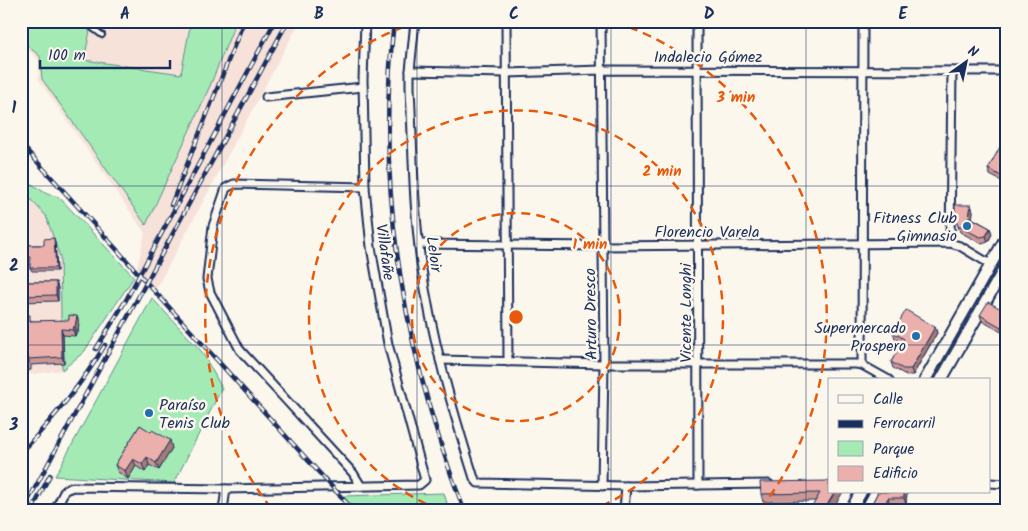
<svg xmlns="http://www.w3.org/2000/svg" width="1028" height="531" font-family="Kalam,sans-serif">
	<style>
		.built { fill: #f6e2d9 }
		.green { fill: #a4eab5; stroke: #608c8a }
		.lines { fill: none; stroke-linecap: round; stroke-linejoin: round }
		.service-casing { stroke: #1b2f5e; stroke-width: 8 }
		.minor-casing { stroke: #1b2f5e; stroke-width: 11 }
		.secondary-casing { stroke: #1b2f5e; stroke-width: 14 }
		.service { stroke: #fbf7ec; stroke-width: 4 }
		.minor { stroke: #fbf7ec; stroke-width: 7 }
		.secondary { stroke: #fbf7ec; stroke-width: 10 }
		.rail-casing { stroke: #1b2f5e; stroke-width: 4.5 }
		.rail { stroke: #fbf7ec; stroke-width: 2.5; stroke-dasharray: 8; stroke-linecap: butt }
		.wall { fill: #ca9794; stroke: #1b2f5e }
		.shaded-wall { fill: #a47b78; stroke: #1b2f5e }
		.building { fill: #ebb0ac; stroke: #1b2f5e }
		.grid { fill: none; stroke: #1b2f5e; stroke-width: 1; stroke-opacity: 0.55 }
		.ring { fill: none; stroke: #e8590c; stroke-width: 2.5; stroke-dasharray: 9 6 }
		.poi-dot { fill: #1f6fb2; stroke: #fbf7ec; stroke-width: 2 }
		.labels { text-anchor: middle; stroke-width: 5; stroke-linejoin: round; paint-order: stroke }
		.street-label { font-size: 16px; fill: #1b2f5e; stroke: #fbf7ec }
		.poi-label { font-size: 16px; fill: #1b2f5e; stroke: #fbf7ec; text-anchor: end }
		.centre { fill: #e8590c; stroke: #fbf7ec; stroke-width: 2.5 }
		.ring-label { font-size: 15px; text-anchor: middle; font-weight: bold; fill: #e8590c; stroke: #fbf7ec; stroke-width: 5; stroke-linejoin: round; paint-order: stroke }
		.neatline { fill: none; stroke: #1b2f5e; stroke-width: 2 }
		.grid-label { font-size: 16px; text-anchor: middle; font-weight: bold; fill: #1b2f5e }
	</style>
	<rect width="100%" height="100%" fill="#fbf7ec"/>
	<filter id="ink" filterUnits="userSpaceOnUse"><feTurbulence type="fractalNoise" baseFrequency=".02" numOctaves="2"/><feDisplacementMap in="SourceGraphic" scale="10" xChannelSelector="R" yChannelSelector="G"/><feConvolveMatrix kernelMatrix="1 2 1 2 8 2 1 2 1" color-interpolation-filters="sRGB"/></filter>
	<g filter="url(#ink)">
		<g class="built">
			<path d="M21,21h279l-144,268 -19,-21 8,-35 -106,-153 -1,-21 -17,-15z"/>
			<path d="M21,189l2,1 23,26 14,41 2,113 -41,6z"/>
		</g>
		<g class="green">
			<path d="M21,21h71l-8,39 97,14 10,-53h45l-26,65 -64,139 -104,-146 -2,-23 -19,-15z"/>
			<path d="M21,179l6,2 20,13 12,3 75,80 -50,75 -22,18 -2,-113 -14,-41 -25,-27z"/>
			<path d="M152,298l50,54 20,36 -48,95 -119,-7z"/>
			<path d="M444,493l5,17h-94l-12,-14z"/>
		</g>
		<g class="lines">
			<defs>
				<path id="service" d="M83,21l19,14"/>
				<g id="minor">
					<path d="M415,21l-5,50v17c3,58 3,117 11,175 10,73 31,145 53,215l4,5 148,3 143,-2"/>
					<path d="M506,21l2,341"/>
					<path d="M601,21l3,343 -2,122"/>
					<path d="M697,21l1,464"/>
					<path d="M410,71l97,2 94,-3 406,1"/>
					<path d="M266,97l97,-10"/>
					<path d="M950,243l2,-172"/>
					<path d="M419,244l183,2 348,-3 10,3 30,18"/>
					<path d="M440,360l164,4h252l6,1 27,15"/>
					<path d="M862,365l1,-344"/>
					<path d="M989,483l18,1"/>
					<path d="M361,486l-8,-13 -113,-123 -30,-58 -3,-13 6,-53 13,-38 8,-4 131,3"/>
					<path d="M55,510l10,-20 8,-3 153,2 193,-4 6,-5 -37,-136 -17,-97 -6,-60 -2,-107 2,-59"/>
					<path d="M223,510l3,-21"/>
					<path d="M624,510l2,-24"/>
				</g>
				<g id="secondary">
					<path d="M925,380l82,-144"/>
					<path d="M941,380l66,-116"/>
					<path d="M851,510l10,-18"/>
					<path d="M866,510l10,-18"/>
				</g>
			</defs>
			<use href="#service" class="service-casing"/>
			<use href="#minor" class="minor-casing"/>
			<use href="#secondary" class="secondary-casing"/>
			<use href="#service" class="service"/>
			<use href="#minor" class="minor"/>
			<use href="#secondary" class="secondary"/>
			<defs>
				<g id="rail">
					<path d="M394,21c-19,167 10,332 70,489"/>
					<path d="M21,144l332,366"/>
					<path d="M171,205l73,-184"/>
					<path d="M96,349l30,-49 149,-279"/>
					<path d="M21,453c31,-33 61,-69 84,-108"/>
					<path d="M23,510l265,-489"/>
					<path d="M32,510l18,-35"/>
				</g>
			</defs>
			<use href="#rail" class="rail-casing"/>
			<use href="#rail" class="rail"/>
		</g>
		<g class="wall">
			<path d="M1007,131v53l-17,-9 -2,-6 18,-21z"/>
			<path d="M971,205l2,6 -1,7 18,10 2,6 -4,8 -6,2 -22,-12 -5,-15z"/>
			<path d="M21,220l6,3 1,7h-4v15h20l10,-7 1,4 2,29h-25l-2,-3v-8l-9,1z"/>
			<path d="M21,282h35l2,6v13l-37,1z"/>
			<path d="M1007,312l-4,21 -21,-12 -2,-6z"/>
			<path d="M21,315l11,6 47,1 -1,11h-2l-1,3 -12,-1 1,28 -33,2v5l-6,1 1,18h-4l1,6 -2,1z"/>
			<path d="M935,327l2,6 -24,42h-7l-13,-7 -2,-6 11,-19 -7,-5 -2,-6z"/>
			<path d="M140,425l32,23 -13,22 -10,-5 -4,7 -9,-6 -8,13 -10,-7 -3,-7z"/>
			<path d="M829,481l-14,20 -52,1 -2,-8z"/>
			<path d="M878,492h29l-1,12h-16l-20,3z"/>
		</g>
		<g class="shaded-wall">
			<path d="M971,205l2,6 -1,12 -3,-6z"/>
			<path d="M22,227l2,3v19l-1,-4z"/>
			<path d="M990,228l2,6 -4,8 -2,-6z"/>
			<path d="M54,238l1,4 2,29 -1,-3z"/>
			<path d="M56,282l2,6v13l-2,-6z"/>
			<path d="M77,316l2,6 -1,11 -3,-6z"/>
			<path d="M1007,316v10l-4,7 -2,-6z"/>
			<path d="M73,327l3,6 -1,3 -2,-6z"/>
			<path d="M935,327l2,6 -24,42 -2,-6z"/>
			<path d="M61,329l2,6 1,28 -2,-6z"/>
			<path d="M23,365l2,6 1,18 -2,-6z"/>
			<path d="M170,440l2,8 -13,22 -3,-7z"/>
			<path d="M147,457l2,8 -4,7 -3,-8z"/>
			<path d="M133,459l3,7 -8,13 -3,-8z"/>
			<path d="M835,492h8l-11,18h-8z"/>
			<path d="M904,492h3l-1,12 -2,-6z"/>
			<path d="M888,498l2,6 -4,6h-5z"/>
		</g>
		<g class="building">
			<path d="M1007,131v48l-19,-10 13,-24 5,3z"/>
			<path d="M955,205h16l-2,12 21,11 -4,8 -6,1 -22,-11 -3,-9z"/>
			<path d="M21,220h5v6l-4,1 1,18h21v-6l10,-1 2,30h-26v-11h-9z"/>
			<path d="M21,282h35v13l-35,1z"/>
			<path d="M988,302l19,10v4l-6,11 -21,-12z"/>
			<path d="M906,310l29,17 -24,42h-8l-12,-7 13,-23 -11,-7z"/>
			<path d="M21,315h9v6l39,-1v-5l8,1 -2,11h-2v3l-12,-1 1,28 -33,2v5l-6,1 1,18h-3z"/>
			<path d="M140,425l11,7 1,-2 18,10 -14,23 -9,-6 -5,7 -9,-5 -8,12 -10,-6z"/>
			<path d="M829,481v11h6l-11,18h-14l10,-17 -59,1 -1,-12z"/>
			<path d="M878,492h26v6h-16l-7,12h-13l2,-3z"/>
		</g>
	</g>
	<path class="grid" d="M222,21v489M417,21v489M611,21v489M806,21v489M21,186h986M21,345h986"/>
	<g class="ring">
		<circle cx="516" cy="317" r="104"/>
		<path d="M440 510A207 207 0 1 1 592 510"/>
		<path d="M271 508A311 311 0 0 1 417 22M615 22A311 311 0 0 1 761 508"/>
	</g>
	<g class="poi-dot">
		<circle cx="967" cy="226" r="5"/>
		<circle cx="916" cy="336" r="5"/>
		<circle cx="149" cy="413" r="5"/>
	</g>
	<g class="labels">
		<g class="street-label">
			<text x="708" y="62">Indalecio Gómez</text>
			<text x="707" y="237">Florencio Varela</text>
			<text transform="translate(386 252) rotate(82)" y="6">Villafañe</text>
			<text transform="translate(435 254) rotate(82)" y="6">Leloir</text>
			<text transform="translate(685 313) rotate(-90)" y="6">Vicente Longhi</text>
			<text transform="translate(590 314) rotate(-91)" y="6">Arturo Dresco</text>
		</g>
		<g class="poi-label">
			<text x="957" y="223">Fitness Club<tspan x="957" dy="18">Gimnasio</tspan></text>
			<text x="906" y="333">Supermercado<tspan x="906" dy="18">Prospero</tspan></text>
			<text x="159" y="410" text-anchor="start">Paraíso<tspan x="159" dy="18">Tenis Club</tspan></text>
		</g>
	</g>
	<circle cx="516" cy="317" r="8" class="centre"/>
	<g class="ring-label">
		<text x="736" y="102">3 min</text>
		<text x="662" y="176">2 min</text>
		<text x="590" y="249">1 min</text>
	</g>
	<rect width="1028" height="531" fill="none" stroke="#fbf7ec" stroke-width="55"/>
	<rect x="828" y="378" width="162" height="115" fill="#fbf7ec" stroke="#a1a7b3"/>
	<rect x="838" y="395" width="25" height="8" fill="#fbf7ec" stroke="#a1a7b3"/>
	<text x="873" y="404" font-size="15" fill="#1b2f5e">Calle</text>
	<rect x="838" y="420" width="25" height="8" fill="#1b2f5e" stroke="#a1a7b3"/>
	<text x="873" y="428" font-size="15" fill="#1b2f5e">Ferrocarril</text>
	<rect x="838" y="441" width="25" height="15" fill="#a4eab5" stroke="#a1a7b3"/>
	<text x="873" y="454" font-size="15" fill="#1b2f5e">Parque</text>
	<rect x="838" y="466" width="25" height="15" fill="#ebb0ac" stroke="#a1a7b3"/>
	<text x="873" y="478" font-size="15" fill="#1b2f5e">Edificio</text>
	<g transform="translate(966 62) rotate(33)" stroke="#fbf7ec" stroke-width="4" paint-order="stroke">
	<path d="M0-4L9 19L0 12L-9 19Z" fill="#1b2f5e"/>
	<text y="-8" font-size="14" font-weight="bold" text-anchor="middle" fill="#1b2f5e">N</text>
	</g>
	<path d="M40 60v8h130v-8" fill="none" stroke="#1b2f5e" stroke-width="2.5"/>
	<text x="48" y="60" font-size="15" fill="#1b2f5e" stroke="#fbf7ec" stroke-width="4" paint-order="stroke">100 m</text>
	<rect x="28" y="28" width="972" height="476" class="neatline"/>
	<g class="grid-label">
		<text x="125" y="19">A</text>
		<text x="319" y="19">B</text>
		<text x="514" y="19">C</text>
		<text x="709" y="19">D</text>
		<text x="903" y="19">E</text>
		<text x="14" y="113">1</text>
		<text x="14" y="271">2</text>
		<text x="14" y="430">3</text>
	</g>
</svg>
